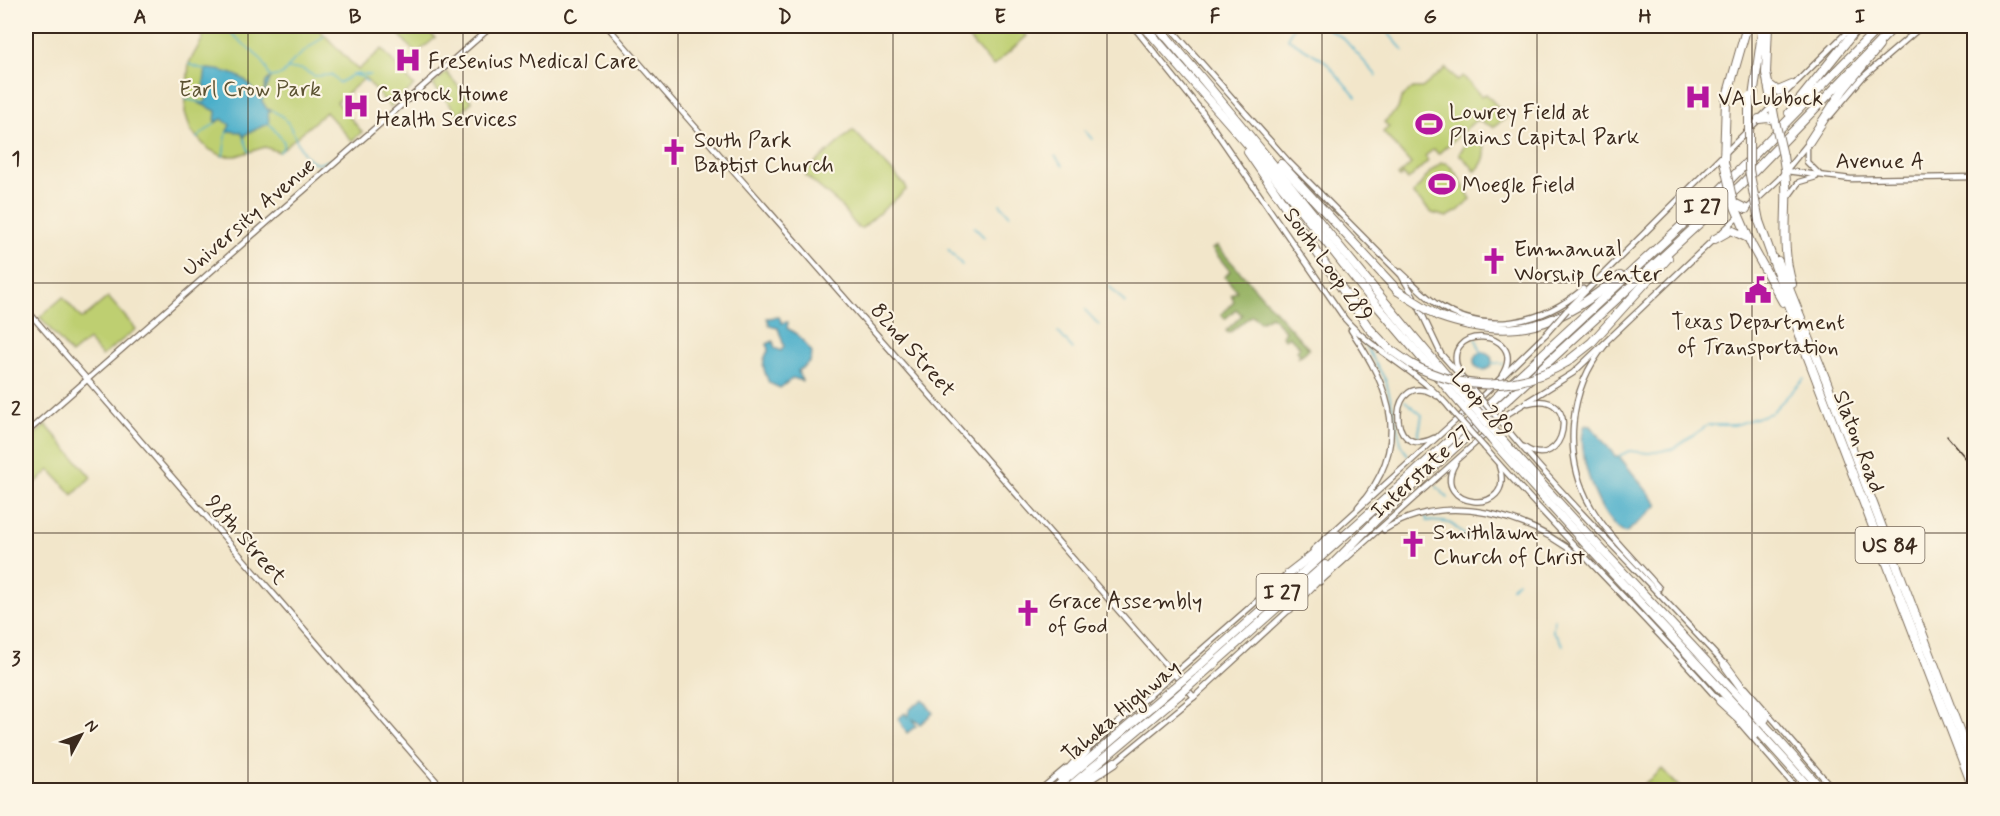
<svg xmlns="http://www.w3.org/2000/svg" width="2000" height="816" font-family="Mynerve,sans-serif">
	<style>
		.green { fill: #becf71; stroke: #7c7c48; stroke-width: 1.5 }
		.forest { fill: #96b263; stroke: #686e40; stroke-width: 1.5 }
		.water { fill: #4bafca; stroke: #436c74; stroke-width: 1.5 }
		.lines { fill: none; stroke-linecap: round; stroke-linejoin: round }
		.stream { stroke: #4bafca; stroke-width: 1.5 }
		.secondary-casing { stroke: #7b6c5a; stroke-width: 7 }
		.highway-casing { stroke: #7b6c5a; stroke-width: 10 }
		.secondary { stroke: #fff; stroke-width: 4.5 }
		.highway { stroke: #fff; stroke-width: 8 }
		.rail { stroke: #3b2a1e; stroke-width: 1.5 }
		.secondary-bridge-casing { stroke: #7b6c5a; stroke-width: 7; stroke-linecap: butt }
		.highway-bridge-casing { stroke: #7b6c5a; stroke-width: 10; stroke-linecap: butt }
		.secondary-bridge { stroke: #fff; stroke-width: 4.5 }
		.highway-bridge { stroke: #fff; stroke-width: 8 }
		.grid { fill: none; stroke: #3b2a1e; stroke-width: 1.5; stroke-opacity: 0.55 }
		.labels { text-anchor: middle; stroke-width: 4.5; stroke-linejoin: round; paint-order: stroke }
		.shield { fill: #fcf5e5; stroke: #75675a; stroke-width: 1.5 }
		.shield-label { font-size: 21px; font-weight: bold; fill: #3b2a1e }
		.poi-label { font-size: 22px; fill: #3b2a1e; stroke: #fcf5e5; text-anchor: start }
		.park-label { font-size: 22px; fill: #5c5333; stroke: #fcf5e5 }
		.street-label { font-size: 22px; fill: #3b2a1e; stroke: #fcf5e5 }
		.neatline { fill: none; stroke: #3b2a1e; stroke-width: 2 }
		.grid-label { font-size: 20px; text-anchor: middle; font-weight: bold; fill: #3b2a1e }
	</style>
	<rect width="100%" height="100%" fill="#fcf5e5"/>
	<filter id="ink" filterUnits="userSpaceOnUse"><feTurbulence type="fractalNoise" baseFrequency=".0167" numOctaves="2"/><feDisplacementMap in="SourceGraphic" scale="12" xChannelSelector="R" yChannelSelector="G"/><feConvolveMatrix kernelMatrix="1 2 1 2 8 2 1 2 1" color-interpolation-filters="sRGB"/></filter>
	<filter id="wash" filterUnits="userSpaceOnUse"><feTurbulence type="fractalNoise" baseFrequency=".008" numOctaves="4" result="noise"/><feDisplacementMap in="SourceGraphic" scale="24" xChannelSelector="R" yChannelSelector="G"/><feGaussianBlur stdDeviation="1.35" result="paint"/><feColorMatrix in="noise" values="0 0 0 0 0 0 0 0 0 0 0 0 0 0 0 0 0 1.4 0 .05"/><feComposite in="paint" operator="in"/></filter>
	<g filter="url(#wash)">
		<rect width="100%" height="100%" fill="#f2e6ca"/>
		<g class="green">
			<path d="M196,26h120l42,44 24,-21 32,37 -24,21 -25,-29 -28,24 25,30 -10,9 -26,-29 -47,40 -14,-5 -29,9h-13l-15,-7 -17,-18 -6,-19 4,-49 14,-25z"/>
			<path d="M392,26h32l11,12 -19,16z"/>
			<path d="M973,26h15l7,8 9,-8h14l9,10 -34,30 -30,-33z"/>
			<path d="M1446,68l11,13 6,-5 18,20 5,-2 21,23 -13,10 -18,-7 -38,34 -4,-5 -9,7 3,5 -20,19 -5,-6 -3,4 -2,-2 13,-12 -28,-32 6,-5 -5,-5 14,-13 3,-11 12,-10h9z"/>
			<path d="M446,72l26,30 -14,12 -25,-29z"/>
			<path d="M853,130l53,56v4l-44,38h-4l-20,-25 -32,-27v-5z"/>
			<path d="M1479,136c9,12 8,24 -3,35l-17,-17 7,-11z"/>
			<path d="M1441,163h6l9,10 15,26 -13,12 -11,6 -15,-4 -19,-19 17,-22z"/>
			<path d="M63,297l19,22 26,-22 28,32 -34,27 -14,-16 -17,14 -31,-37z"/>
			<path d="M46,425l45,52 -18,18 -23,-25 -24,21v-49z"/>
			<path d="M1662,769l20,21h-45l24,-20z"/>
		</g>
		<path class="forest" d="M1217,246l92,103 -11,9 2,-4 -3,-3 3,-4 -11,-11 -4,3 -3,-3 3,-6 -14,-14 -11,6 -8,-7 -23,18 -3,-2 16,-16 -6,-6 -11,10 -4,-5 13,-12 -3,-7 6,-4 -12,-14 5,-6 -18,-22z"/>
		<g class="water">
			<path d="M206,69c12,0 35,5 43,15 3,5 4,8 9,12l6,-5 2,-9 5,-5 -9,24 5,8 5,1 -4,2 1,11 -23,11 -2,4 -3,-6 -14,-1 3,-6 -8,-6 -7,4 1,-12 -19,-9 7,1 3,-4 -3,-17z"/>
			<path d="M779,317l3,6 6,-1 -1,6 10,6 15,18 -2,10 -12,9 4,10 -9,-3 -13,10 -11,-5c-5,-13 -9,-19 -1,-32l-1,-7 6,-3 2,7 6,3 3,-5 -6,-18 -8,-2 -3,-8z"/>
			<circle cx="1483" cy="361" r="9"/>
			<path d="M1585,425l6,1 24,30h4l39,49 -32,28c-26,-7 -52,-84 -41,-108z"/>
			<path d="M923,699l10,14 -13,11 -7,-5 3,7 -9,7 -9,-14 7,-6 3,4 1,-7z"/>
		</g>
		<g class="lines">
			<g class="stream">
				<path d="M223,26l39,34 8,17"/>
				<path d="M1323,26l20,12 34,38"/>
				<path d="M1382,26l22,25"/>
				<path d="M1293,28l-6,10 38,23 31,36"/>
				<path d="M189,64l21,8"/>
				<path d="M287,69h15l12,7 18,-1 7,8 15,-9 17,1"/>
				<path d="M353,75l9,2 5,5"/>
				<path d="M271,77l11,-2 12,-15 31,-25"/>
				<path d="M185,99l19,4"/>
				<path d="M272,110c4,3 9,5 12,8 12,11 12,38 34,46l12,-4"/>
				<path d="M269,123l15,19 -1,6 -4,4"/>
				<path d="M1084,130l8,9"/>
				<path d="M197,138l18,-15"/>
				<path d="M244,138l5,14"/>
				<path d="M223,156l4,-25"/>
				<path d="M1055,156l8,10"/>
				<path d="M1000,204l10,11"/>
				<path d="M974,227l10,10"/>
				<path d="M948,249l14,16"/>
				<path d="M1110,287l15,16"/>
				<path d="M1085,310l14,15"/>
				<path d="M1058,332l15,17"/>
				<path d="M1476,339l5,13"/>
				<path d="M1365,345l21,36 16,66 6,8"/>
				<path d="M1492,363l11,1"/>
				<path d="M1405,401l17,14 -4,23"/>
				<path d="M1773,411l31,-32"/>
				<path d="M1619,456l10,-5 20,2 24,-4 35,-24h26l37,-12"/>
				<path d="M1437,487l11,11"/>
				<path d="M1426,516l1,5c28,2 20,-1 42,18l7,-8"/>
				<path d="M1511,588l7,-7"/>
				<path d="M1554,620l-1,12 10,13"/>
			</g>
		</g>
	</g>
	<g filter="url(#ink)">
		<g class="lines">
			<defs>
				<g id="secondary">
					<path d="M607,26l587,671"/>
					<path d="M1133,26l70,87 142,206c32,36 78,54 107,92"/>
					<path d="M1169,26l119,135 113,114 12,20 28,59 33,37"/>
					<path d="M1830,116l33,-39 59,-51"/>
					<path d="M1807,147v15l12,12"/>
					<path d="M1786,171l65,8 123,-2"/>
					<path d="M1788,197l11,-15 17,-5"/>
					<path d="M1746,210l33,-31 31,-38"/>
					<path d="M1722,232l18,-17"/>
					<path d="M1401,272c11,10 22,22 34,31 48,33 106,22 148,-14"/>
					<path d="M1569,308l284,-282"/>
					<path d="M26,309l418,481"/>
					<path d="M1351,330c40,60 62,115 7,177"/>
					<path d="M1606,344c-38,45 -44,112 -15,163 18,30 46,55 68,81"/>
					<path d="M1460,374c-25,-52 71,-46 42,1"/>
					<path d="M1473,405l73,-71"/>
					<path d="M1506,428c69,83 148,158 220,238"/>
					<path d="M26,433l466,-407"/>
					<path d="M1434,438c-50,25 -46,-74 3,-42"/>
					<path d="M1524,447c41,29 60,-59 4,-44"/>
					<path d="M1485,448c76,88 160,167 236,255"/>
					<path d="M1455,464c-26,44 62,55 44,2"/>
					<path d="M1384,530c63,-40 145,-15 198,29"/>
					<path d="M1313,550l153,-139"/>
					<path d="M1320,582l189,-169 64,-40 142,-135"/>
					<path d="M1746,688l88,102"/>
					<path d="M1739,722l59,68"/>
					<path d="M1086,751l203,-178"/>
					<path d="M1115,762l79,-65 95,-87"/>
					<path d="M1040,790l26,-22"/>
					<path d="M1081,790l11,-9"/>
				</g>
				<g id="highway">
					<path d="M1144,26l114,130 110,139 92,108"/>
					<path d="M1157,26c106,121 202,250 309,372"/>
					<path d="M1768,26l-2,47 9,48"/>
					<path d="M1768,84l10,7 14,-6"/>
					<path d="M1753,97l10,-71"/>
					<path d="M1789,113l70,-87"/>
					<path d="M1759,119l9,-1 7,3"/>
					<path d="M1809,142l34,-52 36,-44"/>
					<path d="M1248,152l121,176 19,20 23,16"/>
					<path d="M1783,156c9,46 -5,81 9,128"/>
					<path d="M1724,162l2,-62 21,-74"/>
					<path d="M1281,164l117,127"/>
					<path d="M1733,202l19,44 31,56"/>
					<path d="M1734,203l12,6"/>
					<path d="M1759,221l48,134 167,435"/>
					<path d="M1715,239l16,-9 17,8"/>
					<path d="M1778,261l48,119 148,389"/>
					<path d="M1438,316c78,28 121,9 182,-40"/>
					<path d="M1567,362l24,-19 77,-85"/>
					<path d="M1498,435c105,121 220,233 324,355"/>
					<path d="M1492,440c104,119 215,231 319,350"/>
					<path d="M1289,573l49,-38"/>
					<path d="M1289,609l87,-89 365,-335 154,-159"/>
					<path d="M1725,665l40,54"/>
					<path d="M1192,672l219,-196 307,-284 162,-166"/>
					<path d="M1198,678l127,-113"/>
					<path d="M1720,701l36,33"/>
					<path d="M1061,778l25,-27"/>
					<path d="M1053,790l120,-102"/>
					<path d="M1066,790l113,-95"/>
					<path d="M1073,790l42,-28"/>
				</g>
			</defs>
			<use href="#secondary" class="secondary-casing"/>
			<use href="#highway" class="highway-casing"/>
			<use href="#secondary" class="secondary"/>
			<use href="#highway" class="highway"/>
			<path class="rail" d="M1947,436l27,32"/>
			<defs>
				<g id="secondary-bridge">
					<path d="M1546,334l21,-24"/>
					<path d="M1474,391l32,37"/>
					<path d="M1452,411l33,37"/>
				</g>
				<g id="highway-bridge">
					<path d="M1749,97v73l10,51"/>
					<path d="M1775,121l8,35"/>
					<path d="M1724,162l9,40"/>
					<path d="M1398,291l40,25"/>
					<path d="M1411,364c51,27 106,28 156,-2"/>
					<path d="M1466,398l32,37"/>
					<path d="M1460,403l32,37"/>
					<path d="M1173,688l19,-16"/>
					<path d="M1179,695l19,-17"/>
				</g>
			</defs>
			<use href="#secondary-bridge" class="secondary-bridge-casing"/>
			<use href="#highway-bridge" class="highway-bridge-casing"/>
			<use href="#secondary-bridge" class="secondary-bridge"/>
			<use href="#highway-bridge" class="highway-bridge"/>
		</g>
	</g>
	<path class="grid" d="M248,26v764M463,26v764M678,26v764M893,26v764M1107,26v764M1322,26v764M1537,26v764M1752,26v764M26,283h1948M26,533h1948"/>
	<defs>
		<symbol id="hospital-bare" viewBox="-9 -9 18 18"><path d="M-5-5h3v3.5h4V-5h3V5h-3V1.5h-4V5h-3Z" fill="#b5179e" stroke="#fcf5e5" stroke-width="2.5" paint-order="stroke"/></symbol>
		<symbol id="stadium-bare" viewBox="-9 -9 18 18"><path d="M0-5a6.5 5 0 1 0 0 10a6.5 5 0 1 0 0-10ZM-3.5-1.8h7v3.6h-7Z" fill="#b5179e" stroke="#fcf5e5" stroke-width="2.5" paint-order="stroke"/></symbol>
		<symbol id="church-bare" viewBox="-9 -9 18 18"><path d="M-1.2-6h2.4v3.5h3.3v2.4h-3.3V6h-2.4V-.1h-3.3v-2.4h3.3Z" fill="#b5179e" stroke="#fcf5e5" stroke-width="2.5" paint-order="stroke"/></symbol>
		<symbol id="civic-bare" viewBox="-9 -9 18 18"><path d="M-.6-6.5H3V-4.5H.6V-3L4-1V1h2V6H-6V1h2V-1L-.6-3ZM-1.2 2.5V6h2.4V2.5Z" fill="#b5179e" stroke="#fcf5e5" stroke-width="2.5" paint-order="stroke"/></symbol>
	</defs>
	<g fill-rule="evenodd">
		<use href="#hospital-bare" x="389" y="41" width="38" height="38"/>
		<use href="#hospital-bare" x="1679" y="78" width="38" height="38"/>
		<use href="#hospital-bare" x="337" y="87" width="38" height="38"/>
		<use href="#stadium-bare" x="1410" y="105" width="38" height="38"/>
		<use href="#church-bare" x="655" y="133" width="38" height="38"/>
		<use href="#stadium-bare" x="1423" y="165" width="38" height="38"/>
		<use href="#church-bare" x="1475" y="242" width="38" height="38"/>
		<use href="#civic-bare" x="1739" y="271" width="38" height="38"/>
		<use href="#church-bare" x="1394" y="525" width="38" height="38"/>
		<use href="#church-bare" x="1009" y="594" width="38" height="38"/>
	</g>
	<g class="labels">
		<g class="shield">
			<rect x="1676.5" y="188" width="51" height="36" rx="4.5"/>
			<rect x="1855.5" y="527" width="69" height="36" rx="4.5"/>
			<rect x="1256.5" y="574" width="51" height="36" rx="4.5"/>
		</g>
		<g class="shield-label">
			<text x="1702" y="213">I 27</text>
			<text x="1890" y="552">US 84</text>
			<text x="1282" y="599">I 27</text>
		</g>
		<g class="poi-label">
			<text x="428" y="68">Fresenius Medical Care</text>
			<text x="376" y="101">Caprock Home<tspan x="376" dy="25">Health Services</tspan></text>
			<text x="1718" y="105">VA Lubbock</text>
			<text x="1449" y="119">Lowrey Field at<tspan x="1449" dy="25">Plains Capital Park</tspan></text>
			<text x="694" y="147">South Park<tspan x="694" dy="25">Baptist Church</tspan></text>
			<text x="1462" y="192">Moegle Field</text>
			<text x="1514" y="256">Emmanual<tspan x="1514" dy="25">Worship Center</tspan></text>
			<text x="1758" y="329" text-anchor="middle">Texas Department<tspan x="1758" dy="25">of Transportation</tspan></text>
			<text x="1433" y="539">Smithlawn<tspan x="1433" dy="25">Church of Christ</tspan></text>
			<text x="1048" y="608">Grace Assembly<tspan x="1048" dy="25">of God</tspan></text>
		</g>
		<g class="park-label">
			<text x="250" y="96">Earl Crow Park</text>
		</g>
		<g class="street-label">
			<text x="1880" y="168">Avenue A</text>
			<text transform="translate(248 216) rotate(-41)" y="8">University Avenue</text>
			<text transform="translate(1329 264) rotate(54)" y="8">South Loop 289</text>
			<text transform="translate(914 349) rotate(49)" y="8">82nd Street</text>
			<text transform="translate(1483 403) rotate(49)" y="8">Loop 289</text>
			<text transform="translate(1860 441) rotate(69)" y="8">Slaton Road</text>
			<text transform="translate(1420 471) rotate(-42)" y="8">Interstate 27</text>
			<text transform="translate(247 539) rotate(49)" y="8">98th Street</text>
			<text transform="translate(1120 710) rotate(-40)" y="8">Tahoka Highway</text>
		</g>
	</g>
	<rect width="2000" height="816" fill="none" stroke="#fcf5e5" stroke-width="66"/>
	<g transform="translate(81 735) rotate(49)" stroke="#fcf5e5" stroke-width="4.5" paint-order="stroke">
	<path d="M0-4.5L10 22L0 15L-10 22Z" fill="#3b2a1e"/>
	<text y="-9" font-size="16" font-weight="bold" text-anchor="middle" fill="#3b2a1e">N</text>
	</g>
	<rect x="33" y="33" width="1934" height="750" class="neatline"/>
	<g class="grid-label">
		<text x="140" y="23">A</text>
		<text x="355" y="23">B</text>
		<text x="570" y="23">C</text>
		<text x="785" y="23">D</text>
		<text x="1000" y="23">E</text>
		<text x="1215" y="23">F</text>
		<text x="1430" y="23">G</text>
		<text x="1645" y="23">H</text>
		<text x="1860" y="23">I</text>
		<text x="16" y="165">1</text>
		<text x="16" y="415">2</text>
		<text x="16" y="665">3</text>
	</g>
</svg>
